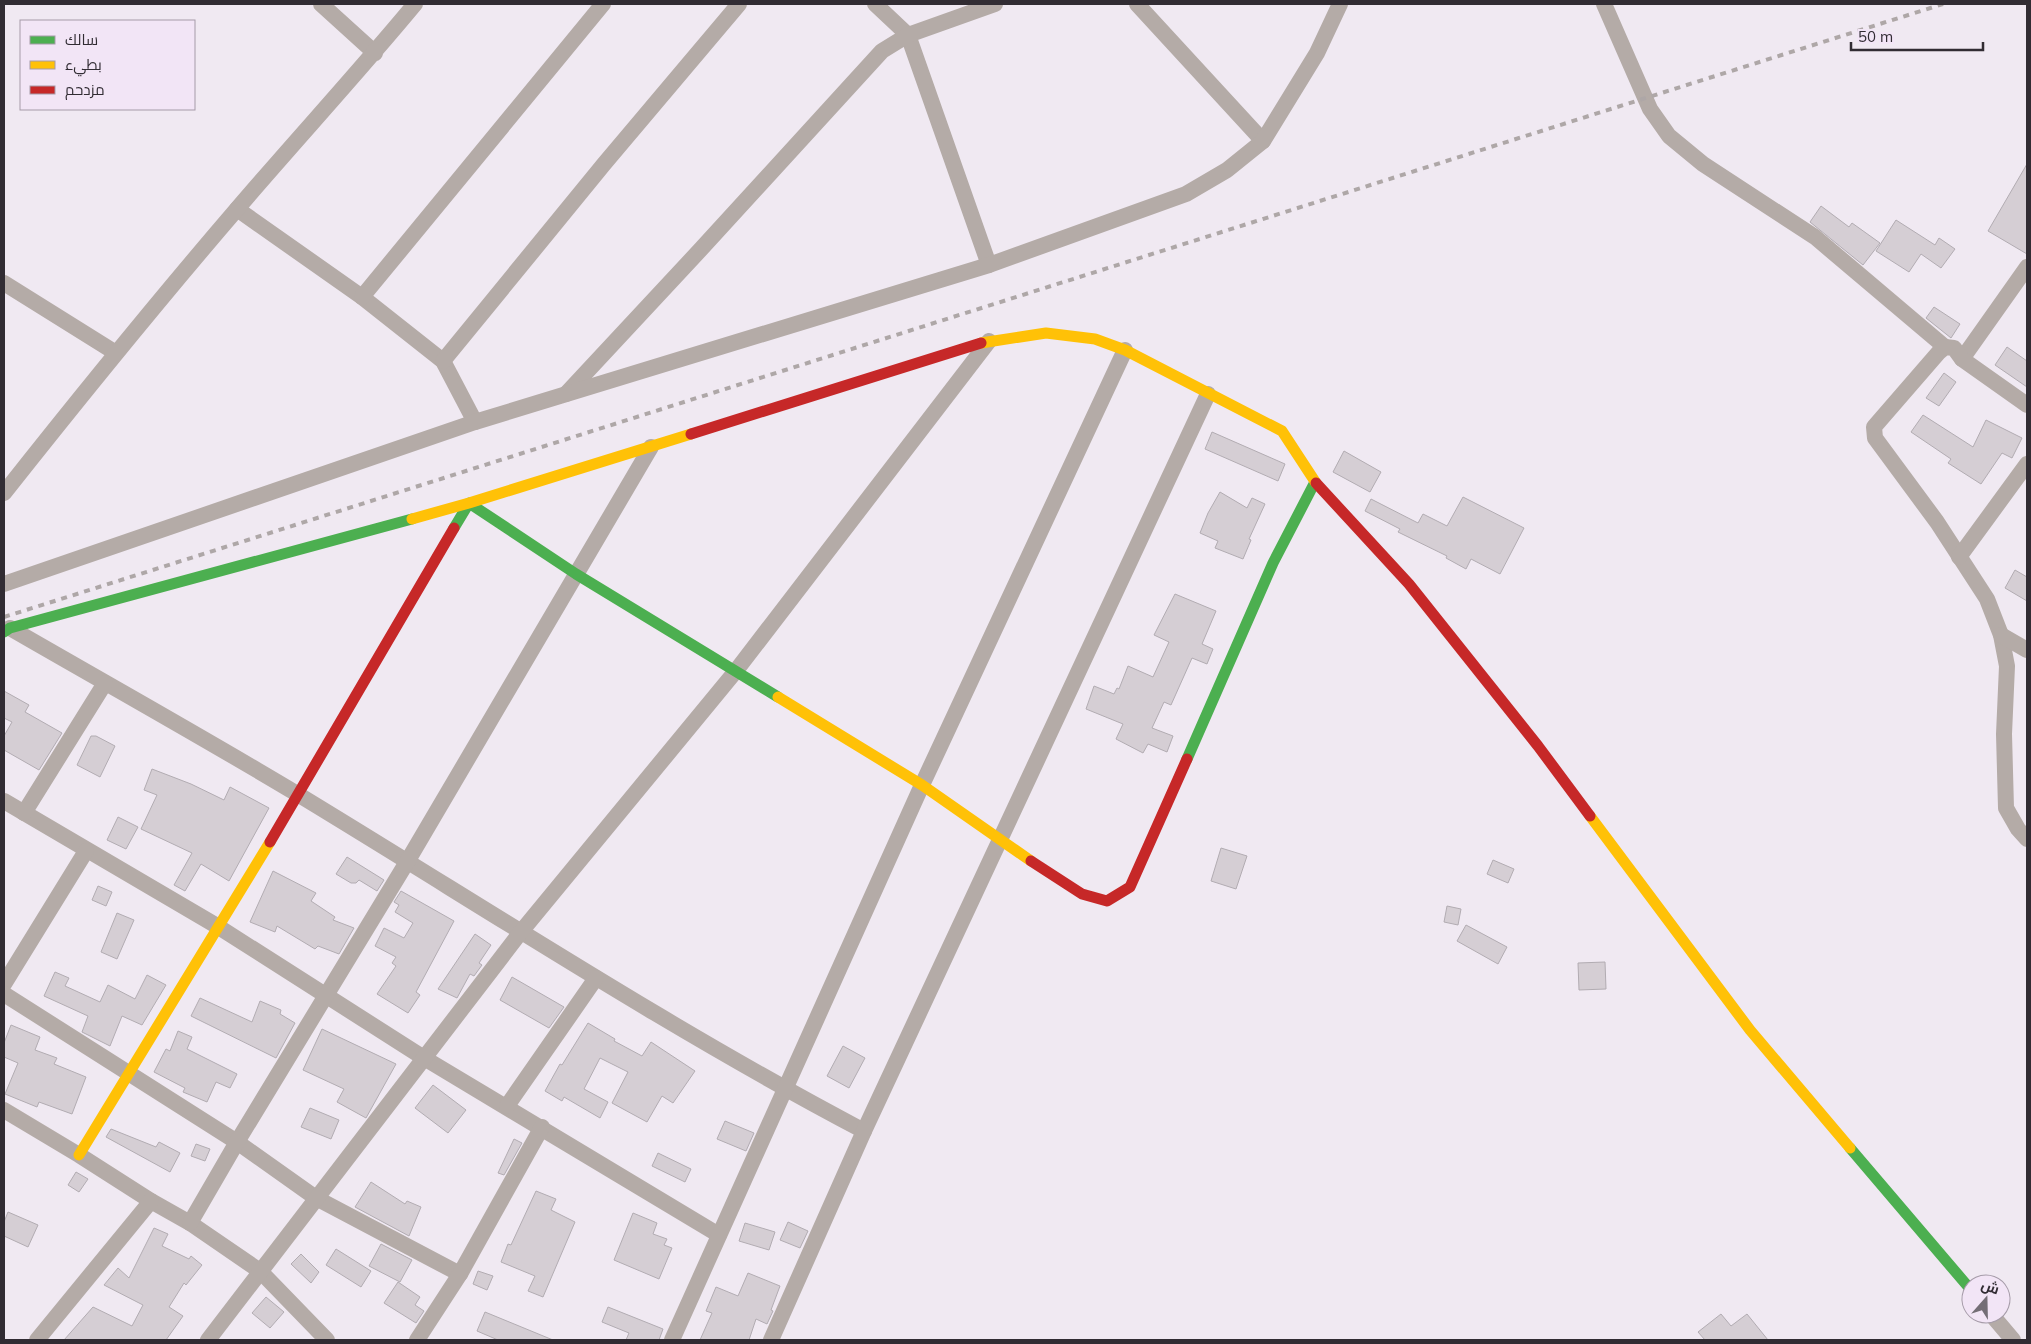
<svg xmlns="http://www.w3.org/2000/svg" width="2031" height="1344" font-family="Mulish,Cairo,sans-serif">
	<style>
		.building { fill: #d5ced4; stroke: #b2acb2 }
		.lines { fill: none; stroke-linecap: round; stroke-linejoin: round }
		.street { stroke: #b4aba7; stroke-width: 16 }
		.fast { stroke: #4caf50; stroke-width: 11 }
		.slow { stroke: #ffc107; stroke-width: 11 }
		.jam { stroke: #c62828; stroke-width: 11 }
		.rail { stroke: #aea7a7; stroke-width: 4; stroke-dasharray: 6 6; stroke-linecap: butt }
	</style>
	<rect width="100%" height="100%" fill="#f0e9f2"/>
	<g class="building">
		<path d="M2027,164v90l-39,-23z"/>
		<path d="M1821,206l28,21 3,-4 28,20 -17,22 -53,-43z"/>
		<path d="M1896,220l39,25 4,-7 16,11 -14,19 -20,-14 -12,18 -33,-21z"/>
		<path d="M1934,307l26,17 -9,14 -25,-20z"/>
		<path d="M2007,347l20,14v26l-32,-22z"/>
		<path d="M1944,373l12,9 -17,24 -13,-8z"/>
		<path d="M1923,415l50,32 13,-27 36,18 -10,20 -10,-5 -21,31 -33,-21 3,-4 -40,-27z"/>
		<path d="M1212,432l73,32 -7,17 -73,-32z"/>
		<path d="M1344,451l37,21 -11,20 -37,-20z"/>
		<path d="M1220,492l27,16 5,-10 13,6 -16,35 2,1 -8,19 -28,-11 3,-7 -18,-8 8,-20z"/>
		<path d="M1463,497l61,31 -24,46 -29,-15 -5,10 -20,-11 1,-2 -49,-24 2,-3 -35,-18 6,-12 47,24 5,-9 24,12z"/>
		<path d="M2015,570l12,7v24l-22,-13z"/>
		<path d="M1175,594l41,17 -14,33 11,5 -6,15 -15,-6 -21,47 -7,-3 -12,26 21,8 -6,16 -19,-8 -5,9 -27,-14 7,-15 -37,-15 8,-23 20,8 3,-6 2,1 9,-23 25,11 16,-35 -15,-7z"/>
		<path d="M4,691l25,14 -4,7 37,21 -23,37 -35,-20v-14l8,-14 -8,-4z"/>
		<path d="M91,736h5l19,10 -15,31 -23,-12z"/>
		<path d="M152,769l39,15 33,16 6,-13 39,21 -40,73 -28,-17 -16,27 -11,-6 18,-32 -51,-24 16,-34 -13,-5z"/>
		<path d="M118,817l20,10 -12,22 -19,-9z"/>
		<path d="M1221,848l26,8 -11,33 -25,-8z"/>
		<path d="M347,857l37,23 -7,11 -18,-11 -3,3h-5l-15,-9z"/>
		<path d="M1493,860l21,9 -6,14 -21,-9z"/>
		<path d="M273,871l43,22 -5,8 24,16 -2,3 21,8 -15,26 -21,-8 -3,3 -38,-23 -2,6 -25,-10z"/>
		<path d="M98,886l14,6 -6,14 -14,-6z"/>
		<path d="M401,891l53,30 -38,71 4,3 -12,18 -31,-19 19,-28 -4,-3 4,-6 -21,-11 9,-18 20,10 9,-15 -18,-11 4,-7 -5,-3z"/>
		<path d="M1447,906l14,3 -3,16 -14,-3z"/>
		<path d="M117,913l17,7 -17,39 -16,-7z"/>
		<path d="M1466,925l41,22 -9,17 -41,-23z"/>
		<path d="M475,934l16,11 -12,18 3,2 -8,11 -4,-2 -13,24 -19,-9z"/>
		<path d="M1605,962l1,27 -27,1 -1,-27z"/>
		<path d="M55,972l14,6 -4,8 35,16 8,-17 27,14 12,-24 19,10 -24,40 -20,-9 -12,30 -28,-14 6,-16 -44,-20z"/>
		<path d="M512,977l52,30 -15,21 -49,-28z"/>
		<path d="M200,998l52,24 8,-21 21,9 -1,4 15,9 -19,35 -85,-42z"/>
		<path d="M588,1023l27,16 -1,2 28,15 9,-14 44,29 -22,32 -11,-7 -15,26 -35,-19 16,-31 -28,-14 -16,31 24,13 -8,16 -36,-21 -2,4 -17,-10 15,-27 2,1z"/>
		<path d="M11,1025l29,12 -5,13 22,8 -3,6 32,13 -14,37 -33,-12 -2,5 -32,-13 13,-31 -14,-6v-14z"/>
		<path d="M322,1029l74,35 -30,54 -29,-16 7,-13 -41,-19z"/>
		<path d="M178,1031l14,6 -5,12 50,25 -7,14 -14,-6 -9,20 -24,-10 2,-4 -31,-16 12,-23 4,2z"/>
		<path d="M843,1046l22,12 -16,30 -22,-12z"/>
		<path d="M433,1085l33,25 -18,23 -33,-25z"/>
		<path d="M310,1108l29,12 -8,19 -30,-12z"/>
		<path d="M725,1121l29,12 -8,18 -29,-12z"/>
		<path d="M111,1129l45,18 3,-5 21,11 -10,19 -64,-35z"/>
		<path d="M514,1139l8,4 -18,32 -6,-2z"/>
		<path d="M196,1144l14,5 -5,12 -14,-5z"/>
		<path d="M658,1153l33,16 -6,13 -33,-16z"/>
		<path d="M76,1172l12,7 -9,13 -11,-7z"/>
		<path d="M371,1182l34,22 2,-3 14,6 -12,29 -54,-29z"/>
		<path d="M536,1191l20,8 -5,11 24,12 -32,75 -15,-6 7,-15 -34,-14 7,-18 3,1z"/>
		<path d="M8,1212l30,13 -10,22 -24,-11v-14z"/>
		<path d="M633,1213l24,10 -4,11 14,5 -3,6 8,3 -13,31 -45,-19z"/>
		<path d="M788,1222l20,9 -8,17 -20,-8z"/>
		<path d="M745,1223l30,9 -6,18 -30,-9z"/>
		<path d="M154,1228l14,6 -6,12 27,13 2,-3 11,9 -16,20 -2,-2 -15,24 14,9 -17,24h-102l29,-33 39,19 11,-21 -39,-20 14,-17 11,10z"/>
		<path d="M381,1244l31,16 -12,22 -31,-16z"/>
		<path d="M336,1249l35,22 -10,16 -35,-22z"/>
		<path d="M301,1254l18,18 -8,11 -20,-19z"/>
		<path d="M478,1271l15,5 -6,14 -14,-6z"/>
		<path d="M748,1273l32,13 -9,24 2,1 -6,13 -11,-5 -7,21h-49l12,-27 -6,-2 10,-24 22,9z"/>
		<path d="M398,1282l22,15 -5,8 9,6 -8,12 -32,-20z"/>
		<path d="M266,1297l18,15 -14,16 -18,-15z"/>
		<path d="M608,1307l55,22 -4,11h-33l3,-7 -27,-11z"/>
		<path d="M485,1312l68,28h-55l-21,-9z"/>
		<path d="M1721,1314l10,12 16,-12 21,26h-63l-7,-8z"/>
	</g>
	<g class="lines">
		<g class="street">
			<path d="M321,4l54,49"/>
			<path d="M875,4l33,31 81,230"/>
			<path d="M1137,4l126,137"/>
			<path d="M1604,4l46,105 19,27 34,28 112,73 130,110"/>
			<path d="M237,209l125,88 81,64 32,61"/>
			<path d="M4,283l112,70"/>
			<path d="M362,297l241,-293"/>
			<path d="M1962,359l65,-92"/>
			<path d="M443,361l161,-197 135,-160"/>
			<path d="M566,394l135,-145 181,-198 26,-16 87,-31"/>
			<path d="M2027,405l-65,-46 -8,-11 -9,-1 -6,5 -65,75 1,11 62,84 50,77 14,36 6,31 -3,68 2,74 12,21 9,10"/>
			<path d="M4,493c76,-96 153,-191 233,-284 59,-69 120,-135 178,-205"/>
			<path d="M1959,557l68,-93"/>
			<path d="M4,584l471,-162 514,-157 197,-71 41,-24 36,-29 54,-88 23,-49"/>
			<path d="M10,628c97,56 194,110 289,167 188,114 371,234 565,336"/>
			<path d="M2001,635l26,15"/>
			<path d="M4,801l213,125 207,132 295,177"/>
			<path d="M24,813l81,-130"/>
			<path d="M4,984l82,-133"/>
			<path d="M4,994l233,148 79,56 144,76"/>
			<path d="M507,1106l89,-128"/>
			<path d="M4,1110l75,45 72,46 39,22 70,48 67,69"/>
			<path d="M190,1223l47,-81 170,-280 244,-415"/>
			<path d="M1991,1314l22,26"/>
			<path d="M37,1340l114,-139"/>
			<path d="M208,1340l312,-407 215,-261 254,-331"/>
			<path d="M417,1340l43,-66 82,-147"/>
			<path d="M672,1340l250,-555 203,-435"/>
			<path d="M771,1340l93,-209 344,-737"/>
		</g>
		<g class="fast">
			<path d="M454,528l15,-25 107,71 202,123"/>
			<path d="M4,632l6,-4 402,-109"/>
			<path d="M1187,759l86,-196 42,-81"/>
			<path d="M1850,1148l121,142"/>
		</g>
		<g class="slow">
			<path d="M981,343l65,-10 49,6 30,11 157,81 34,52"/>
			<path d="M412,519l57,-16 222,-69"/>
			<path d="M778,697l144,88 109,76"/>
			<path d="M1590,816l160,214 100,118"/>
			<path d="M79,1155l191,-313"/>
		</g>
		<g class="jam">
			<path d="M691,434l290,-91"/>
			<path d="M1316,483l93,101 129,162 52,70"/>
			<path d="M270,842l184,-314"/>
			<path d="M1031,861l51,33 25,7 23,-14 57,-128"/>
		</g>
		<path class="rail" d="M4,617l1939,-613"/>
	</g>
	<rect width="2031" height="1344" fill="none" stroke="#312c33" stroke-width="10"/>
	<rect x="20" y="20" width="175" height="90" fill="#f2e5f6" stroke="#a59ba8"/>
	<rect x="30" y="36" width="25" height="8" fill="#4caf50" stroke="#a59ba8"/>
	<text x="65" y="45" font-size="15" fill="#312c33">سالك</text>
	<rect x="30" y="61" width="25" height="8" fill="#ffc107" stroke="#a59ba8"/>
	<text x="65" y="70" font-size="15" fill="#312c33">بطيء</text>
	<rect x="30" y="86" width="25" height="8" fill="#c62828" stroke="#a59ba8"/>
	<text x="65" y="95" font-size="15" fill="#312c33">مزدحم</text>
	<g transform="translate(1986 1299) rotate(20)"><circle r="24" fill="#f2e5f6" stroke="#a59ba8"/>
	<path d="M0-4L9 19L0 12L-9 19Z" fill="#746e76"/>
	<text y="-8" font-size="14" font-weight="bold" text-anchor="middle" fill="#312c33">ش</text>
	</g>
	<path d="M1851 42v8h132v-8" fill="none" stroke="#312c33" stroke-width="2.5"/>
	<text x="1858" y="42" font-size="15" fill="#312c33" stroke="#f2e5f6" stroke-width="4" paint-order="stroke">50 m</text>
</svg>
